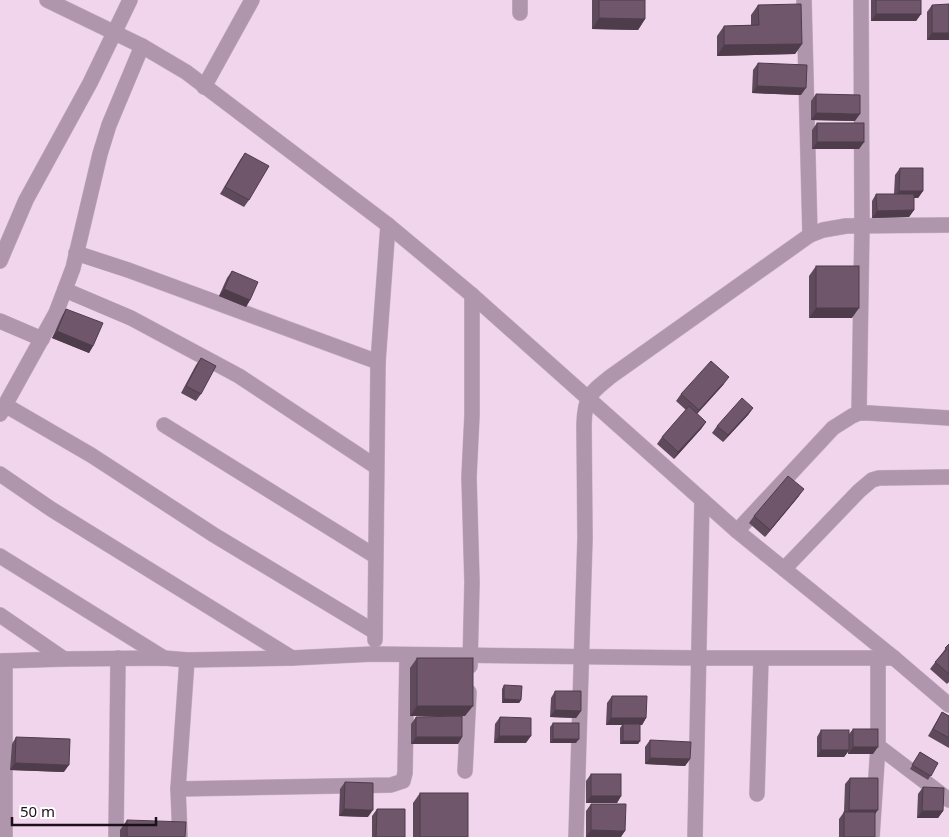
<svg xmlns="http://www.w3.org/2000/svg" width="949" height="837" font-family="'Noto Sans',sans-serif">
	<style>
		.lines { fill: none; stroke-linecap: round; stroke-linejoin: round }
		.minor-casing { stroke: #cab2c7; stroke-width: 16 }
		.minor { stroke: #b096ac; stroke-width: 15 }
		.wall { fill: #5f4a5c }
		.shaded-wall { fill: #4e3c4b }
		.building { fill: #6f566b; stroke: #4e3c4b }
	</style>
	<rect width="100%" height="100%" fill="#f1d5ed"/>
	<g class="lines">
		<defs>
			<g id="minor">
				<path d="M47,0l95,46 44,26 202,153 84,70 265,236 157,127 55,47"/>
				<path d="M520,0v13"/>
				<path d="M804,0l6,235"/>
				<path d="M204,87l48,-87"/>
				<path d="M76,253l52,17 250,92"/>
				<path d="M0,261l26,-61 64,-117 40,-83"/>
				<path d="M65,290l66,28 108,58 136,90"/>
				<path d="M0,321l42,18"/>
				<path d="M5,405l86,50 123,80 161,97"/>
				<path d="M859,413l3,-187 -1,-226"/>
				<path d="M0,414l56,-101 17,-45 27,-114 9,-29 33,-79"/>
				<path d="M164,425l211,131"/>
				<path d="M0,474l51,35 241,149"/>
				<path d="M737,531l96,-103 19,-12 7,-3h10l80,5"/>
				<path d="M0,556l164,102"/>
				<path d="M784,569l75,-78 13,-11 7,-2 70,-1"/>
				<path d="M0,615l64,44"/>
				<path d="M375,640l3,-278 10,-137"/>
				<path d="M0,661l64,-2 100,-1 23,2 105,-2 81,-4 325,4h196"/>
				<path d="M470,666l2,-84 -3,-105 3,-62v-120"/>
				<path d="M878,746l71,54"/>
				<path d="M465,771l4,-79"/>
				<path d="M178,789l213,-4 12,-4 2,-8 2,-118"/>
				<path d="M757,794l4,-135"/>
				<path d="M5,837v-176"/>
				<path d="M116,837l2,-179"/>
				<path d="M180,837l-2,-48 9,-129"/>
				<path d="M576,837l9,-299 -1,-114c1,-27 5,-30 26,-47l200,-142 13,-5 23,-4 103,-1"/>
				<path d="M695,837l7,-337"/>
				<path d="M872,837l6,-91v-87"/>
			</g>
		</defs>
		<use href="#minor" class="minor-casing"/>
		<use href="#minor" class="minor"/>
	</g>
	<g class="wall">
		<path d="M592,0h53v19l-7,11 -46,-1z"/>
		<path d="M871,0h50v14l-5,7h-45z"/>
		<path d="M758,5l44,39 -7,10 -78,2v-20l7,-10 27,-1v-10z"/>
		<path d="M932,5l17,35h-22v-28z"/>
		<path d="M758,63l43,32 -49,-2 1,-23z"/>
		<path d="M816,94l39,27 -44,-1v-19z"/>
		<path d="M817,123l47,19 -5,7h-47v-19z"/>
		<path d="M245,153l4,47 -5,7 -24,-13 20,-34z"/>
		<path d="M900,168l23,23 -5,7h-4v12l-5,7 -37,1v-17l4,-7h18l1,-19z"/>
		<path d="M816,266l36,52h-43v-42z"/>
		<path d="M232,271l18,29 -4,7 -27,-11 8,-18z"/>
		<path d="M66,309l27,37 -4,7 -37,-15 10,-22z"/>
		<path d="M201,358v36l-5,7 -15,-8 15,-28z"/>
		<path d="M724,384l-27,30 9,8 -5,7 -27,30 -17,-15 5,-7 24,-27 -10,-9 5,-7z"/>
		<path d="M753,408l-5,7 -25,27 -11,-9 5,-7z"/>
		<path d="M799,496l-34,41 -16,-14 5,-7z"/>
		<path d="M949,644v38l-2,2 -17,-15z"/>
		<path d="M417,658l48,58h-3v21l-4,7h-47v-20l5,-7 45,-1h-51v-48z"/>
		<path d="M504,685l17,15 -2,3h-17v-14z"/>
		<path d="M555,691l26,20 -5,7 -26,-1 1,-19z"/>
		<path d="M612,696l34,22 -4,7h-2v16l-2,3h-18v-16l2,-3h-16l1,-22z"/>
		<path d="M942,712l7,4v32l-21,-12z"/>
		<path d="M500,717l26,26h-32l1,-19z"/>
		<path d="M553,723l23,20h-26v-16z"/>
		<path d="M853,729l20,25h-25v-2l-4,5h-27v-20l4,-7 28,4z"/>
		<path d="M16,737l48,35 -54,-2 2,-26z"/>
		<path d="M650,740l40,19 -5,7 -40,-2v-17z"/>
		<path d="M920,752l18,11 -10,17 -18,-11z"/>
		<path d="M591,774l30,22 -4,7h-31v-22z"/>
		<path d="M850,778l25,37v22h-36v-18l5,-7 1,-28z"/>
		<path d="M345,782l23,35 -29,-1 1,-27z"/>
		<path d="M923,787l20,24 -5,7h-21l1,-24z"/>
		<path d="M420,793l48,44h-55v-34z"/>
		<path d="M591,804l30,33h-35v-26z"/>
		<path d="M377,809l28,28h-33v-21z"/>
		<path d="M127,820l58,17h-65v-7z"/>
	</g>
	<g class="shaded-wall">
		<path d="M876,14h45l-5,7h-45z"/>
		<path d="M599,18l46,1 -7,11 -46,-1z"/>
		<path d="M932,33h17v7h-22z"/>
		<path d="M802,44l-7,10 -78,2 7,-11z"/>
		<path d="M757,86l49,2 -5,7 -49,-2z"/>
		<path d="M816,113l44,1 -5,7 -44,-1z"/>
		<path d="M817,142h47l-5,7h-47z"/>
		<path d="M899,191h24l-5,7h-24z"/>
		<path d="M914,210l-5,7 -37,1 5,-7z"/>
		<path d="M224,289l26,11 -4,7 -27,-11z"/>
		<path d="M816,308h43l-7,10h-43z"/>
		<path d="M57,331l36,15 -4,7 -37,-15z"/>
		<path d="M729,377l-5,7 -30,33 5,-7z"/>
		<path d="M753,408l-5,7 -25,27 5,-7z"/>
		<path d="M706,422l-5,7 -27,30 4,-7z"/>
		<path d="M804,489l-5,7 -34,41 5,-7z"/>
		<path d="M504,699l17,1 -2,3h-17z"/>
		<path d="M417,706h56l-8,10h-55z"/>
		<path d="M555,710l26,1 -5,7 -26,-1z"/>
		<path d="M611,718h35l-4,7h-36z"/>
		<path d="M499,736h32l-5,7h-32z"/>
		<path d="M416,737h46l-4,7h-47z"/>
		<path d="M553,739h26l-3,4h-26z"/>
		<path d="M623,741h17l-2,3h-18z"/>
		<path d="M853,747h25l-5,7h-25z"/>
		<path d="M821,750h28l-5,7h-27z"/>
		<path d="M650,758l40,1 -5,7 -40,-2z"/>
		<path d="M15,763l54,2 -5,7 -54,-2z"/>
		<path d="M591,796h30l-4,7h-31z"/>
		<path d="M344,809l29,1 -5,7 -29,-1z"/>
		<path d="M849,810h29l-5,7h-29z"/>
		<path d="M922,811h21l-5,7h-21z"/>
		<path d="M591,830l34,1 -4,6h-35z"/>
	</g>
	<g class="building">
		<path d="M599,0h46v19l-46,-1z"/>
		<rect x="876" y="0" width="45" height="14"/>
		<path d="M801,4l1,40 -78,1v-19l35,-1 -1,-20z"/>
		<path d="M949,4v29h-17v-28z"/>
		<path d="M758,63l49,2 -1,23 -49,-2z"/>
		<path d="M816,94l44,1v19l-44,-1z"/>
		<rect x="817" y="123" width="47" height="19"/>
		<path d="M245,153l24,13 -20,34 -24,-13z"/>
		<path d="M900,168h23v23h-24z"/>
		<path d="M876,194h38v16l-37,1z"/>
		<rect x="816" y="266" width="43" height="42"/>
		<path d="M232,271l26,11 -8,18 -26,-11z"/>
		<path d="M66,309l37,14 -10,23 -36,-15z"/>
		<path d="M201,358l15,8 -15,28 -15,-8z"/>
		<path d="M711,361l18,16 -30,33 -18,-16z"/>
		<path d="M742,398l11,10 -25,27 -11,-9z"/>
		<path d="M689,406l17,16 -28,30 -16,-15z"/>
		<path d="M788,476l16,13 -34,41 -16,-14z"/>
		<path d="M949,644v30l-14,-12 12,-13 -2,-1z"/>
		<rect x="417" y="658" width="56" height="48"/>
		<path d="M504,685l18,1 -1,14 -17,-1z"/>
		<path d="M555,691h26v20l-26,-1z"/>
		<path d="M612,696h35l-1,22h-35z"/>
		<path d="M942,712l7,4v22l-16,-9z"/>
		<path d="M462,716v21h-46v-20z"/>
		<path d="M500,717l31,1v18h-32z"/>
		<rect x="553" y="723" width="26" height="16"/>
		<rect x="623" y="724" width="17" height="17"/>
		<rect x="853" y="729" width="25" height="18"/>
		<rect x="821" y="730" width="28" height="20"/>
		<path d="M16,737l54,2 -1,26 -54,-2z"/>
		<path d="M650,740l41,2 -1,17 -40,-1z"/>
		<path d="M920,752l18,11 -7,13 -19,-11z"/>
		<rect x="591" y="774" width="30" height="22"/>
		<path d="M850,778h28v32h-29z"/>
		<path d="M345,782l28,1v27l-29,-1z"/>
		<path d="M923,787l21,1 -1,23h-21z"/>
		<rect x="420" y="793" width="48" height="44"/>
		<path d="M591,804h35l-1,27 -34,-1z"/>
		<path d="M377,809h28v28h-29z"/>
		<rect x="844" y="812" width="31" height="25"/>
		<path d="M127,820l59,2 -1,15h-58z"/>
	</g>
	<path d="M12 817v8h144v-8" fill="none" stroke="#1b111a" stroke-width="2.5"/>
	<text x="20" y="817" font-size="15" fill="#1b111a" stroke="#ffffff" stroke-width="4" paint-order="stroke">50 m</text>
</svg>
